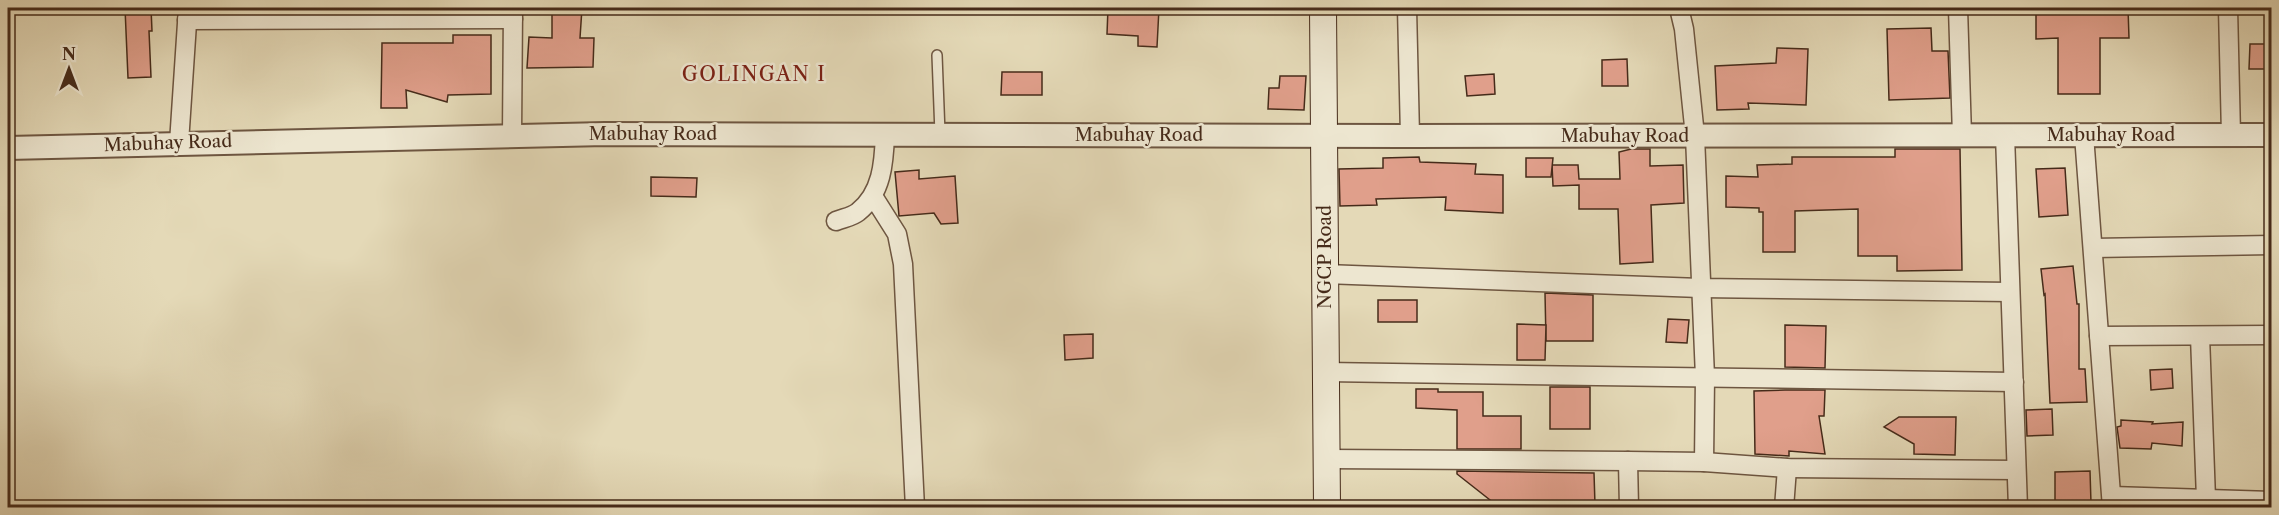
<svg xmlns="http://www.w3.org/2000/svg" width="2279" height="515" font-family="'Libre Caslon Text',serif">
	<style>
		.building { fill: #e09f8b; stroke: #462b1a; stroke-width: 1.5 }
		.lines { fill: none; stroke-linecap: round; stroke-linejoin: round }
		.service-casing { stroke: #6e5641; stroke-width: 12 }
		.minor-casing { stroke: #6e5641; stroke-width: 21 }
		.tertiary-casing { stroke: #6e5641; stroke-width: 26 }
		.secondary-casing { stroke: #462b1a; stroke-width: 28 }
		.service { stroke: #ede6d0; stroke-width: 9 }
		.minor { stroke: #ede6d0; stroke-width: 18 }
		.tertiary { stroke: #ede6d0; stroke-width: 22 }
		.secondary { stroke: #ede6d0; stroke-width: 26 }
		.labels { text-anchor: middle; stroke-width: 5; stroke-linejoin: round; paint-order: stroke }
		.street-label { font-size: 18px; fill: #462b1a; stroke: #ede6d0 }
		.neighbourhood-label { font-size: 20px; letter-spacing: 1.5px; fill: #7a1f14; stroke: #ede6d0 }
	</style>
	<rect width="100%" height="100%" fill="#e4d9b7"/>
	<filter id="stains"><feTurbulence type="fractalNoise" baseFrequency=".00333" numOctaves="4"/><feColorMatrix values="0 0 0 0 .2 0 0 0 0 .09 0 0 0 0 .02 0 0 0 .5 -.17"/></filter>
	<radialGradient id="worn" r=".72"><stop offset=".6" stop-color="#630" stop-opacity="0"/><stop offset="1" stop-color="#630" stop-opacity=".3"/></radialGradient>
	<g class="building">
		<path d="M125,8h26l1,23h-3l2,46 -23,1z"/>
		<path d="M552,8h30l-2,30h14l-1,29 -66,1 2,-31 23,1z"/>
		<path d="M1108,8h51l-2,39 -19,-1v-10l-31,-2z"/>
		<path d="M2036,8h92l1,30h-29v56h-42v-56l-22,1z"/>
		<path d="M1931,28l1,23h16l2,47 -61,2 -2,-71z"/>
		<path d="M453,35h38v59l-43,1 -1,7 -41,-12 1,18h-26l1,-65h71z"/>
		<path d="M2250,44h20v25h-21z"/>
		<path d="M1777,48l31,1 -2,56 -58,-2 1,6 -32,1 -2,-44 61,-3z"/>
		<path d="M1627,59l1,27h-26v-26z"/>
		<path d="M1002,72h40v23h-41z"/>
		<path d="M1494,74l1,20 -28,2 -2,-20z"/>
		<path d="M1280,76h26l-2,34 -36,-1 1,-21h10z"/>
		<path d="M1631,149h19v17l33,-1 1,38 -33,2 2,57 -33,2 -2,-55h-39v-24l-26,1 -1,-21h26l1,14h41l-1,-27z"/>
		<path d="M1895,149h65l2,121 -65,1v-15h-39v-47l-63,2v41h-32v-40h-4v-4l-33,-1v-31l32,1 -1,-12 35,-1v-7h103z"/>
		<path d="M1419,157l1,5 56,2 -1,10 28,1v38l-58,-3 1,-13 -70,2 1,6 -37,1 -1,-37 44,-1v-10z"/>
		<path d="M1526,158h27l-2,19h-25z"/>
		<path d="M2065,168l3,47 -29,2 -3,-48z"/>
		<path d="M919,170v9l36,-3 3,47 -17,1 -7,-11 -35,3 -4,-44z"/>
		<path d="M651,177l46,1 -1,19 -45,-1z"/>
		<path d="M2073,266l4,38h2v65h6l2,33 -37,1 -5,-109 -1,1 -3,-26z"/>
		<path d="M1545,293l48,2v46h-47z"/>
		<rect x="1378" y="300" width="39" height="22"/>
		<path d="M1668,319l21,1 -2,23 -21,-1z"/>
		<path d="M1517,324l29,1 -1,35h-28z"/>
		<path d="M1785,325l41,1 -1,42 -40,-1z"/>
		<path d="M1093,334v24l-28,2 -1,-25z"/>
		<path d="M2172,369l1,19 -22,2 -1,-20z"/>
		<rect x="1550" y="387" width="40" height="42"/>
		<path d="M1416,389h22v3h45v24h38v33h-64v-39l-41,-2z"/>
		<path d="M1785,390h40l-1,26h-5l6,38 -36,-3v5l-34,-2 -1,-63z"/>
		<path d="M2052,409l1,26 -26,1 -1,-26z"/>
		<path d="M1899,417h57l-1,38 -41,-1v-10l-30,-17z"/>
		<path d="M2121,420l32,2 -1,2 31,-2 -1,24 -30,-3 -1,6 -31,-1 -3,-21 4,-1z"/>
		<path d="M1457,471l137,2 1,32h-15l-6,-4 -37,6h-38l-42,-33z"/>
		<path d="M2090,471l1,32h-36v-31z"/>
	</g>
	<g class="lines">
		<defs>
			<path id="service" d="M937,55l3,79"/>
			<g id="minor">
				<path d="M1407,8l3,128"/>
				<path d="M1679,8l5,21 11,107 10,241 -1,85"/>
				<path d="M1958,8l4,128"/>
				<path d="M2228,8l3,127"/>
				<path d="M187,20l326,-1"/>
				<path d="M512,135l1,-127"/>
				<path d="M2005,135l13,373"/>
				<path d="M2084,135l28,373"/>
				<path d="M179,143l9,-135"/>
				<path d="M873,196l24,38 6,30 12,244"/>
				<path d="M836,221c7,-3 16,-4 22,-9 24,-19 26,-49 27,-78"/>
				<path d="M2093,248l179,-3"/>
				<path d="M1325,274l375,14 310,4"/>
				<path d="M2099,336l173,-1"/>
				<path d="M2200,336l6,163"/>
				<path d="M1326,372l688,10"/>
				<path d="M1326,459l302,2 76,1 83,6 229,2"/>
				<path d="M1628,461l1,47"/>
				<path d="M2112,496l160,5"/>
				<path d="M1784,508l3,-40"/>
			</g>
			<path id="tertiary" d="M8,148l597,-14 805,2 862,-1"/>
			<path id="secondary" d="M1323,8l4,500"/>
		</defs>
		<use href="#service" class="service-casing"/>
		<use href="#minor" class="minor-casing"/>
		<use href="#tertiary" class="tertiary-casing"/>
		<use href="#secondary" class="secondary-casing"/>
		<use href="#service" class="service"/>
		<use href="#minor" class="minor"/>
		<use href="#tertiary" class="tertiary"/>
		<use href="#secondary" class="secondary"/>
	</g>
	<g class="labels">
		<g class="street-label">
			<text x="653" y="140">Mabuhay Road</text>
			<text x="1139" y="141">Mabuhay Road</text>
			<text x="2111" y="141">Mabuhay Road</text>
			<text x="1625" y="142">Mabuhay Road</text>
			<text transform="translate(168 143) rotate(-2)" y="6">Mabuhay Road</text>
			<text transform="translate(1325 257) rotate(-90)" y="6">NGCP Road</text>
		</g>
		<g class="neighbourhood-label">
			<text x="754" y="81">GOLINGAN I</text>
		</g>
	</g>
	<rect width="2279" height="515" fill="none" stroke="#e4d9b7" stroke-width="30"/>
	<rect x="9" y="9" width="2261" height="497" fill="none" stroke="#462b1a" stroke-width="3"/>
	<rect x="15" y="15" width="2249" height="485" fill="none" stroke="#462b1a" stroke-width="1.5"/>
	<g transform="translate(69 69)" stroke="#ede6d0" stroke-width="4.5" paint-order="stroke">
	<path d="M0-4.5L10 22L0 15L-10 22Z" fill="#462b1a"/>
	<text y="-9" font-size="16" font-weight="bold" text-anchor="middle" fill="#462b1a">N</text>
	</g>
	<rect width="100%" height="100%" filter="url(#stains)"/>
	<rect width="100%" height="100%" fill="url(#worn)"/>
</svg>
